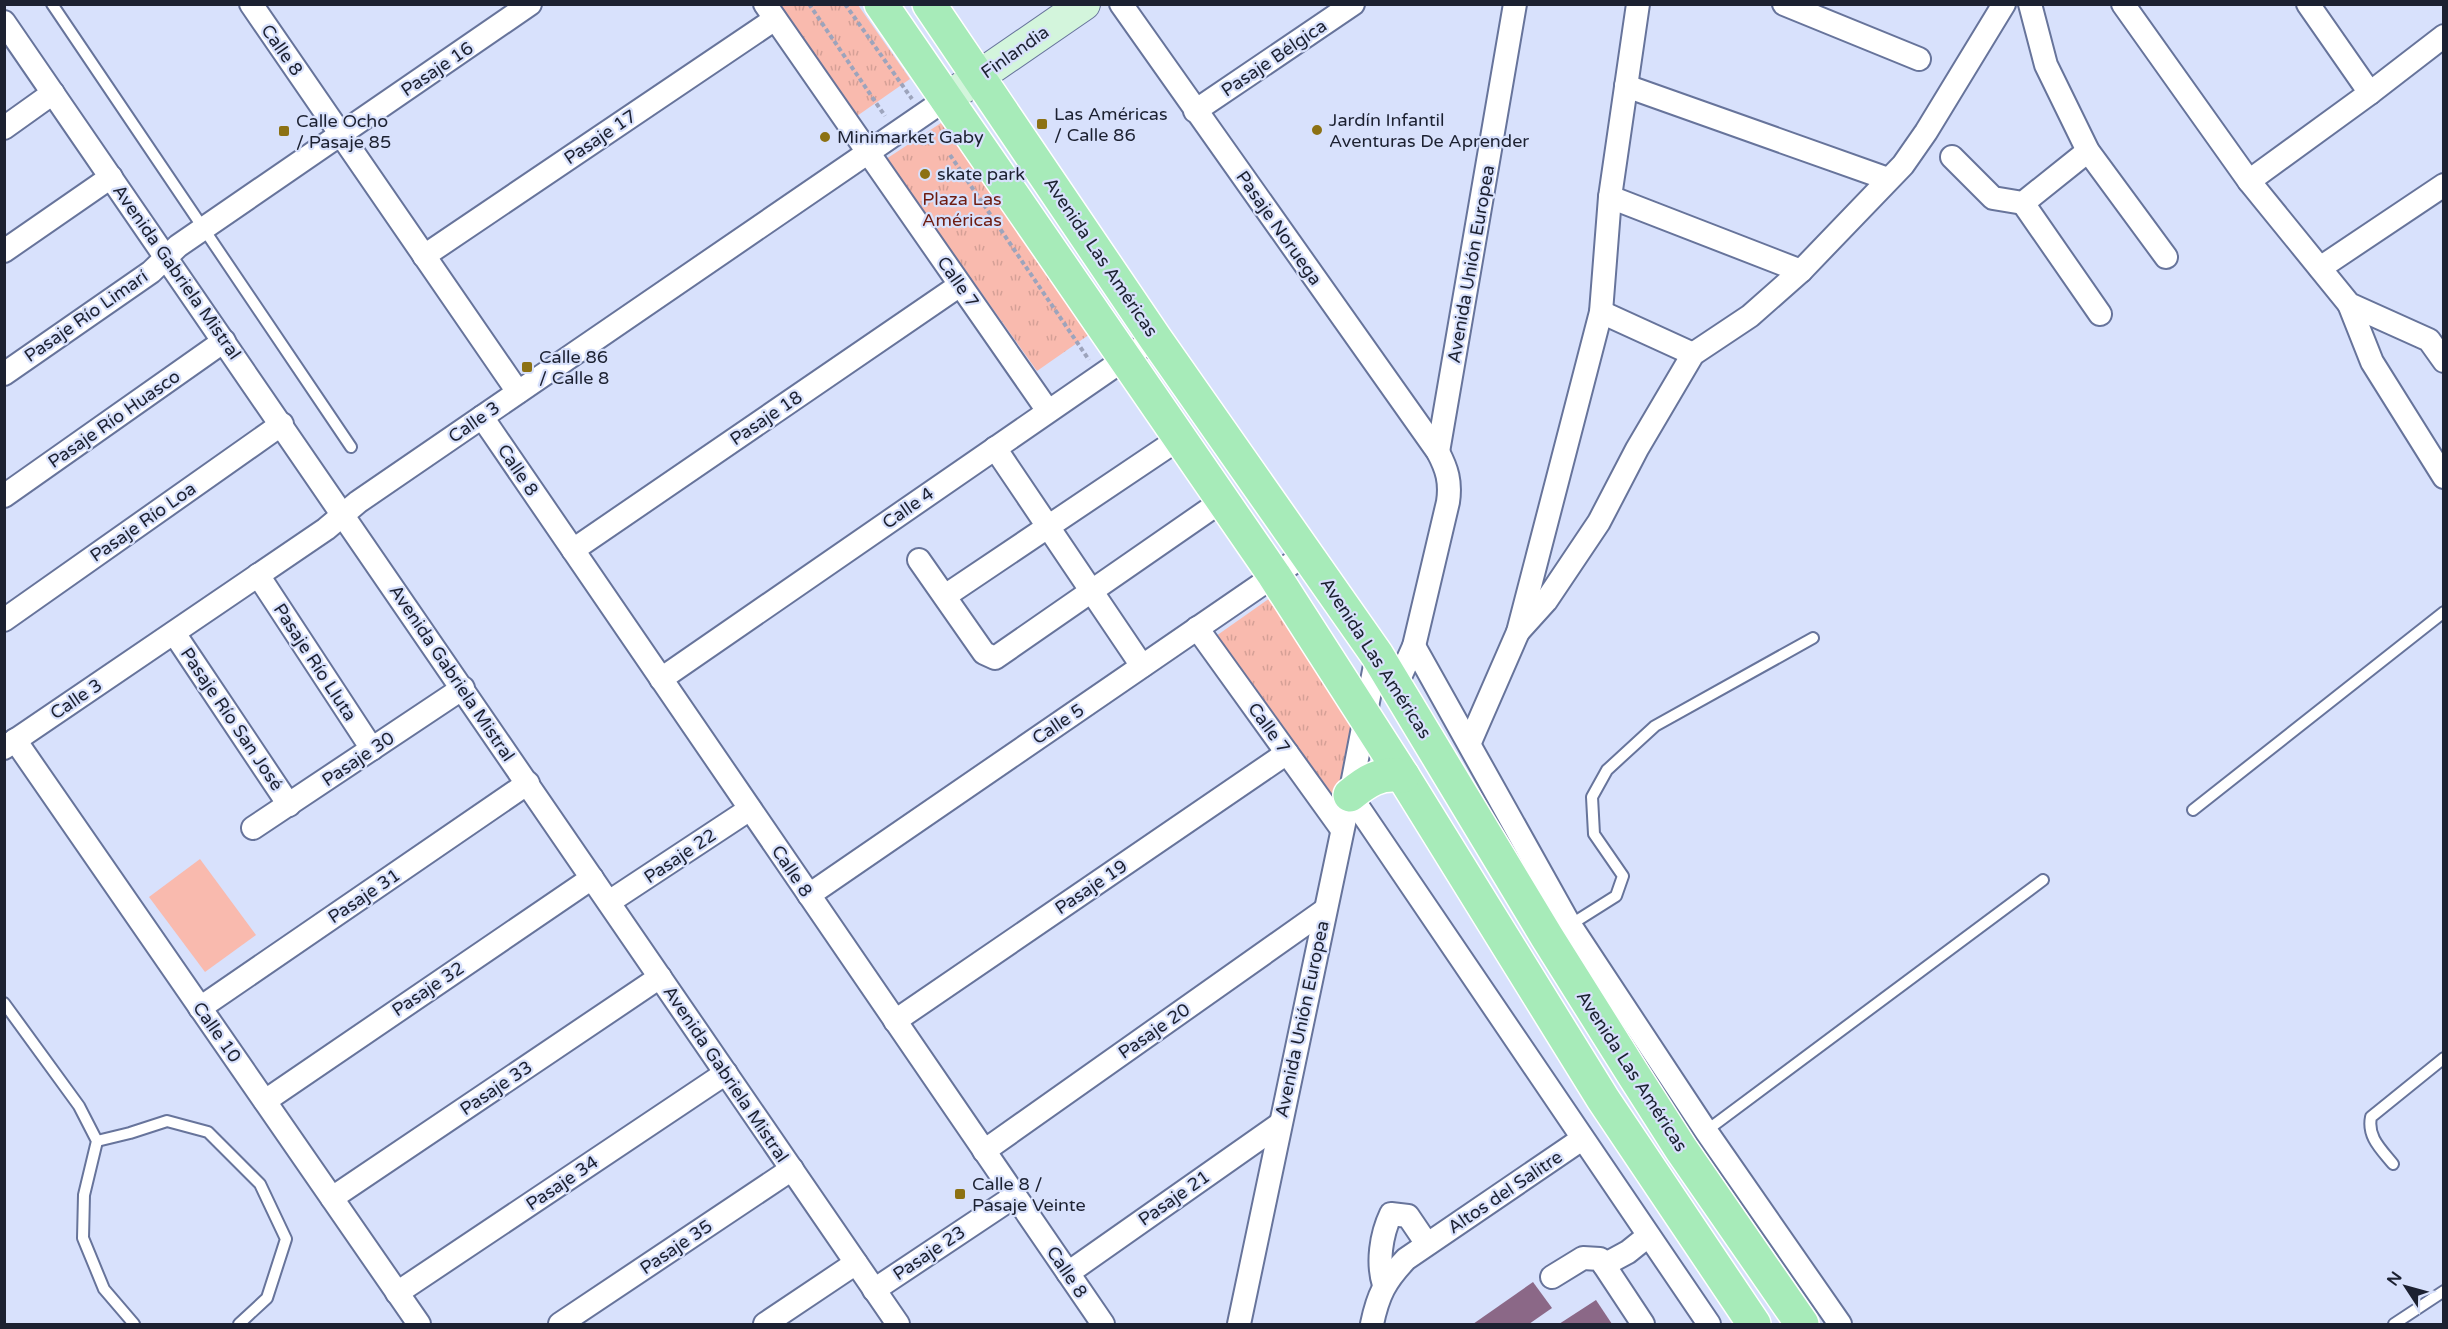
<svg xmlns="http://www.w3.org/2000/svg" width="2448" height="1329" font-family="'Varela Round',sans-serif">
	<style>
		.grass { fill: url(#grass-tufts) }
		.pitch { fill: #f9baae }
		.building { fill: #8b6887 }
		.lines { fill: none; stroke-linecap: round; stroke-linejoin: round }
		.lane-casing { stroke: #67749b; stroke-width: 14 }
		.street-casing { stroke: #67749b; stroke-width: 26 }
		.secondary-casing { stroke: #67749b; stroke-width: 34 }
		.primary-casing { stroke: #fff; stroke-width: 36 }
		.path { stroke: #9da4bc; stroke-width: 4; stroke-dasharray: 4.5 3; stroke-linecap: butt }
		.lane { stroke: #fff; stroke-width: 10 }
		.street { stroke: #fff; stroke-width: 22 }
		.secondary { stroke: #d3f5dc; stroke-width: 32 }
		.primary { stroke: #a7ebb9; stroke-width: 33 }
		.poi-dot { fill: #8c7113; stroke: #d8e1fc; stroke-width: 2 }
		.labels { text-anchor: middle; stroke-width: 4.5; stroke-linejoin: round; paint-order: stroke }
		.street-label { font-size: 18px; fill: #1c2131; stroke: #d8e1fc }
		.poi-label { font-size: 18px; fill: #1c2131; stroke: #d8e1fc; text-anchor: start }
		.park-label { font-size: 18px; fill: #6e1c11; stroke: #d8e1fc }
	</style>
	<defs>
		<pattern id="grass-tufts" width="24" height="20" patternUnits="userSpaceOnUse" patternTransform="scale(1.5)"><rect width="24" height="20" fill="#f9baae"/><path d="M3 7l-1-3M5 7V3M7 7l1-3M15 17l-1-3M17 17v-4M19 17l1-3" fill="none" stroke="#d5a096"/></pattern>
	</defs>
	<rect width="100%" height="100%" fill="#d8e1fc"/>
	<g class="grass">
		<path d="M777,5h81l52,74 -53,37z"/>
		<path d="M941,123l149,211 -53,37 -151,-212z"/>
		<path d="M1270,598l83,121 -15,93 -122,-176z"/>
	</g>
	<path class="pitch" d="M200,859l56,76 -51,37 -56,-75z"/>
	<g class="building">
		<path d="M1533,1282l19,26 -23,16h-56z"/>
		<path d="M1596,1300l16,24h-53z"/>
	</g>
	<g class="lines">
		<defs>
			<g id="lane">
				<path d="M52,4l299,443"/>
				<path d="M2193,810l251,-198"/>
				<path d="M1570,925l46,-29 7,-20 -29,-42 -2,-37 15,-27 48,-44 158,-88"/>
				<path d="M4,1003l75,103 18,35 -13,54 -1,43 21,51 30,35"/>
				<path d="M1706,1131l337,-251"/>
				<path d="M97,1141l33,-8 37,-12 41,11 52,52 26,55 -19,59 -28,26"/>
				<path d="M2393,1164c-12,-15 -26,-27 -22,-47l73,-59"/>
				<path d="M2394,1324l50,-33"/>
			</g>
			<g id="street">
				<path d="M251,4l267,388"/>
				<path d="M765,4l283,407"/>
				<path d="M1121,4l317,448c9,17 13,30 10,50l-34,144 -18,40"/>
				<path d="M1784,4l135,55"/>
				<path d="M2030,4l16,61 42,86 78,106"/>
				<path d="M2123,4l126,177 100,123 80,36 15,21"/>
				<path d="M2308,4l62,89"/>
				<path d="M4,22l894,1302"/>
				<path d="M1626,86l262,93"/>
				<path d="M1195,111l158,-107"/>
				<path d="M4,128l49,-35"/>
				<path d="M1952,157l41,41 30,5 65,-52"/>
				<path d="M2249,181l121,-88 74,-57"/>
				<path d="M1610,197l191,74"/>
				<path d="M2023,203l77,111"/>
				<path d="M4,251l107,-74"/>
				<path d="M424,256l351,-237"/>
				<path d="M2320,268l124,-83"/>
				<path d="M2349,304l23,58 72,115"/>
				<path d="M1601,312l92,42"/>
				<path d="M4,374l147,-102 27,-26 352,-242"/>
				<path d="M482,417l621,907"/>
				<path d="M995,448l147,218"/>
				<path d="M1438,452l77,-448"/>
				<path d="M4,496l220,-155"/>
				<path d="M573,550l387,-265"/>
				<path d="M919,560l65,93 11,5 228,-158"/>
				<path d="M258,575l114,174"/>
				<path d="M945,596l235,-158"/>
				<path d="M4,620l278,-196"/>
				<path d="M1197,628l144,200"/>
				<path d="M1518,632l28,-31 53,-79 38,-73 56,-95 57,-38 51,-45 102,-106 23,-33 78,-128"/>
				<path d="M174,633l115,172"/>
				<path d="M1414,646l156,279 136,206 134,193"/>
				<path d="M661,679l494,-341"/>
				<path d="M15,740l404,584"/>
				<path d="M1470,742l48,-110 83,-320 9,-115 28,-193"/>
				<path d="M4,748l322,-219 32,-27 588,-403"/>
				<path d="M1350,795l359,529"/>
				<path d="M253,828l210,-140"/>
				<path d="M809,895l498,-342"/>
				<path d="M609,902l141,-93"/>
				<path d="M200,1008l328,-225"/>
				<path d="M895,1021l392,-268"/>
				<path d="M265,1101l327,-223"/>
				<path d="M984,1151l341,-241"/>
				<path d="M332,1198l328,-221"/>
				<path d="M1068,1273l212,-149"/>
				<path d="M1552,1277l31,-19 17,1 4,6"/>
				<path d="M1384,1285c-7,-22 -3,-50 7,-71l17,2 19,28"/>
				<path d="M874,1290l141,-94"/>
				<path d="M397,1293l329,-220"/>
				<path d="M560,1324l232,-155"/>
				<path d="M765,1324l91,-61"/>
				<path d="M1239,1324l111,-529 27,-140"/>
				<path d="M1372,1324c6,-29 13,-43 34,-65l176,-120"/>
				<path d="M1643,1324l-39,-59 24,-13 20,-16"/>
			</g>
			<path id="secondary" d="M946,99l138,-95"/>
			<g id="primary">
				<path d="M881,4l393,571 129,201 200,323 151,225"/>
				<path d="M929,4l226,334 222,317 170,282 86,137 48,75 121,175"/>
				<path d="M1350,795c17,-14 30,-23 53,-19"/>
			</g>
		</defs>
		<use href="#lane" class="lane-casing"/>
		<use href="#street" class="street-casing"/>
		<use href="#secondary" class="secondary-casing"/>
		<use href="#primary" class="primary-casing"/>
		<g class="path">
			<path d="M809,4l76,112"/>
			<path d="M845,4l67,95"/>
			<path d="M950,155l139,205"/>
		</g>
		<use href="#lane" class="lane"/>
		<use href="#street" class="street"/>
		<use href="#secondary" class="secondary"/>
		<use href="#primary" class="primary"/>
	</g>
	<g class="poi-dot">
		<rect x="1036" y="118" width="12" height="12" rx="3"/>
		<circle cx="1317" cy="130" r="6"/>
		<rect x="278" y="125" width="12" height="12" rx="3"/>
		<circle cx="825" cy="137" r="6"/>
		<circle cx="925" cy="174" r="6"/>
		<rect x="521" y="361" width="12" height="12" rx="3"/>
		<rect x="954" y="1188" width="12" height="12" rx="3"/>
	</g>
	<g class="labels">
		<g class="street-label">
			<text transform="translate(282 50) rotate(55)" y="6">Calle 8</text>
			<text transform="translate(1015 52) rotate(-35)" y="6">Finlandia</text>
			<text transform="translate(1274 58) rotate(-34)" y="6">Pasaje Bélgica</text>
			<text transform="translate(437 69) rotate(-34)" y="6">Pasaje 16</text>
			<text transform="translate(600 137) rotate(-34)" y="6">Pasaje 17</text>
			<text transform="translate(1279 228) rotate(55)" y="6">Pasaje Noruega</text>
			<text transform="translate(1101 257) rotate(56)" y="6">Avenida Las Américas</text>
			<text transform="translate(1471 264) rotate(-80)" y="6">Avenida Unión Europea</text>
			<text transform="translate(177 272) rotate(55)" y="6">Avenida Gabriela Mistral</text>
			<text transform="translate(958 282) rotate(55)" y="6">Calle 7</text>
			<text transform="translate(86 316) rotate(-35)" y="6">Pasaje Río Limarí</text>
			<text transform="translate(766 418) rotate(-34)" y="6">Pasaje 18</text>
			<text transform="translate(114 419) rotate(-35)" y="6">Pasaje Río Huasco</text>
			<text transform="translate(474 422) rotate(-35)" y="6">Calle 3</text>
			<text transform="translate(518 470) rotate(56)" y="6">Calle 8</text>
			<text transform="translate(908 508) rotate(-35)" y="6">Calle 4</text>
			<text transform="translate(143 522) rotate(-35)" y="6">Pasaje Río Loa</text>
			<text transform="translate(1376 658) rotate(57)" y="6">Avenida Las Américas</text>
			<text transform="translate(315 662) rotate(57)" y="6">Pasaje Río Lluta</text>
			<text transform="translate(452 673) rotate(56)" y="6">Avenida Gabriela Mistral</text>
			<text transform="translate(76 699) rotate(-34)" y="6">Calle 3</text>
			<text transform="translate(232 719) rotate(56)" y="6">Pasaje Río San José</text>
			<text transform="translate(1058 724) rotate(-34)" y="6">Calle 5</text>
			<text transform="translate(1269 728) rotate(54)" y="6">Calle 7</text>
			<text transform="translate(358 759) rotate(-34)" y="6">Pasaje 30</text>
			<text transform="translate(680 856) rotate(-34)" y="6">Pasaje 22</text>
			<text transform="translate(792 871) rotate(56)" y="6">Calle 8</text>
			<text transform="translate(1091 887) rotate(-34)" y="6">Pasaje 19</text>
			<text transform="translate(364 896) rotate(-34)" y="6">Pasaje 31</text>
			<text transform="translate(428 989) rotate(-34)" y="6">Pasaje 32</text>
			<text transform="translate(1302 1019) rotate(-78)" y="6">Avenida Unión Europea</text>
			<text transform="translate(1154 1031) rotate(-35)" y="6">Pasaje 20</text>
			<text transform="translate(217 1032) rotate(55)" y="6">Calle 10</text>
			<text transform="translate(1632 1071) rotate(57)" y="6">Avenida Las Américas</text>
			<text transform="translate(726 1074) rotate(56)" y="6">Avenida Gabriela Mistral</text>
			<text transform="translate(496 1088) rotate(-34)" y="6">Pasaje 33</text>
			<text transform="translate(562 1183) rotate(-34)" y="6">Pasaje 34</text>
			<text transform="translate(1505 1192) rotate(-34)" y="6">Altos del Salitre</text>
			<text transform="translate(1174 1198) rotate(-35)" y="6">Pasaje 21</text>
			<text transform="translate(676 1247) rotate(-34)" y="6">Pasaje 35</text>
			<text transform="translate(929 1253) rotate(-34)" y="6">Pasaje 23</text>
			<text transform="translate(1067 1272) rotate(56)" y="6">Calle 8</text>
		</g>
		<g class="poi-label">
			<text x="1054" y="120">Las Américas<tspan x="1054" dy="21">/ Calle 86</tspan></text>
			<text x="1329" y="126">Jardín Infantil<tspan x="1329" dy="21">Aventuras De Aprender</tspan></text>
			<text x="296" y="127">Calle Ocho<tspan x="296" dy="21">/ Pasaje 85</tspan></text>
			<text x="837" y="143">Minimarket Gaby</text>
			<text x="937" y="180">skate park</text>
			<text x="539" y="363">Calle 86<tspan x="539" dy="21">/ Calle 8</tspan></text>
			<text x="972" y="1190">Calle 8 /<tspan x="972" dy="21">Pasaje Veinte</tspan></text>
		</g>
		<g class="park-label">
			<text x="962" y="205">Plaza Las<tspan x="962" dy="21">Américas</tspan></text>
		</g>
	</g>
	<rect width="2448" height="1329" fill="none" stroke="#1c2131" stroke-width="12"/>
	<g transform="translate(2406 1287) rotate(306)" stroke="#d8e1fc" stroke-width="4.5" paint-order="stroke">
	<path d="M0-4.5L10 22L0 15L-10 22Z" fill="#1c2131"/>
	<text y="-9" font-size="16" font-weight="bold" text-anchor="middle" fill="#1c2131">N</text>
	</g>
</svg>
